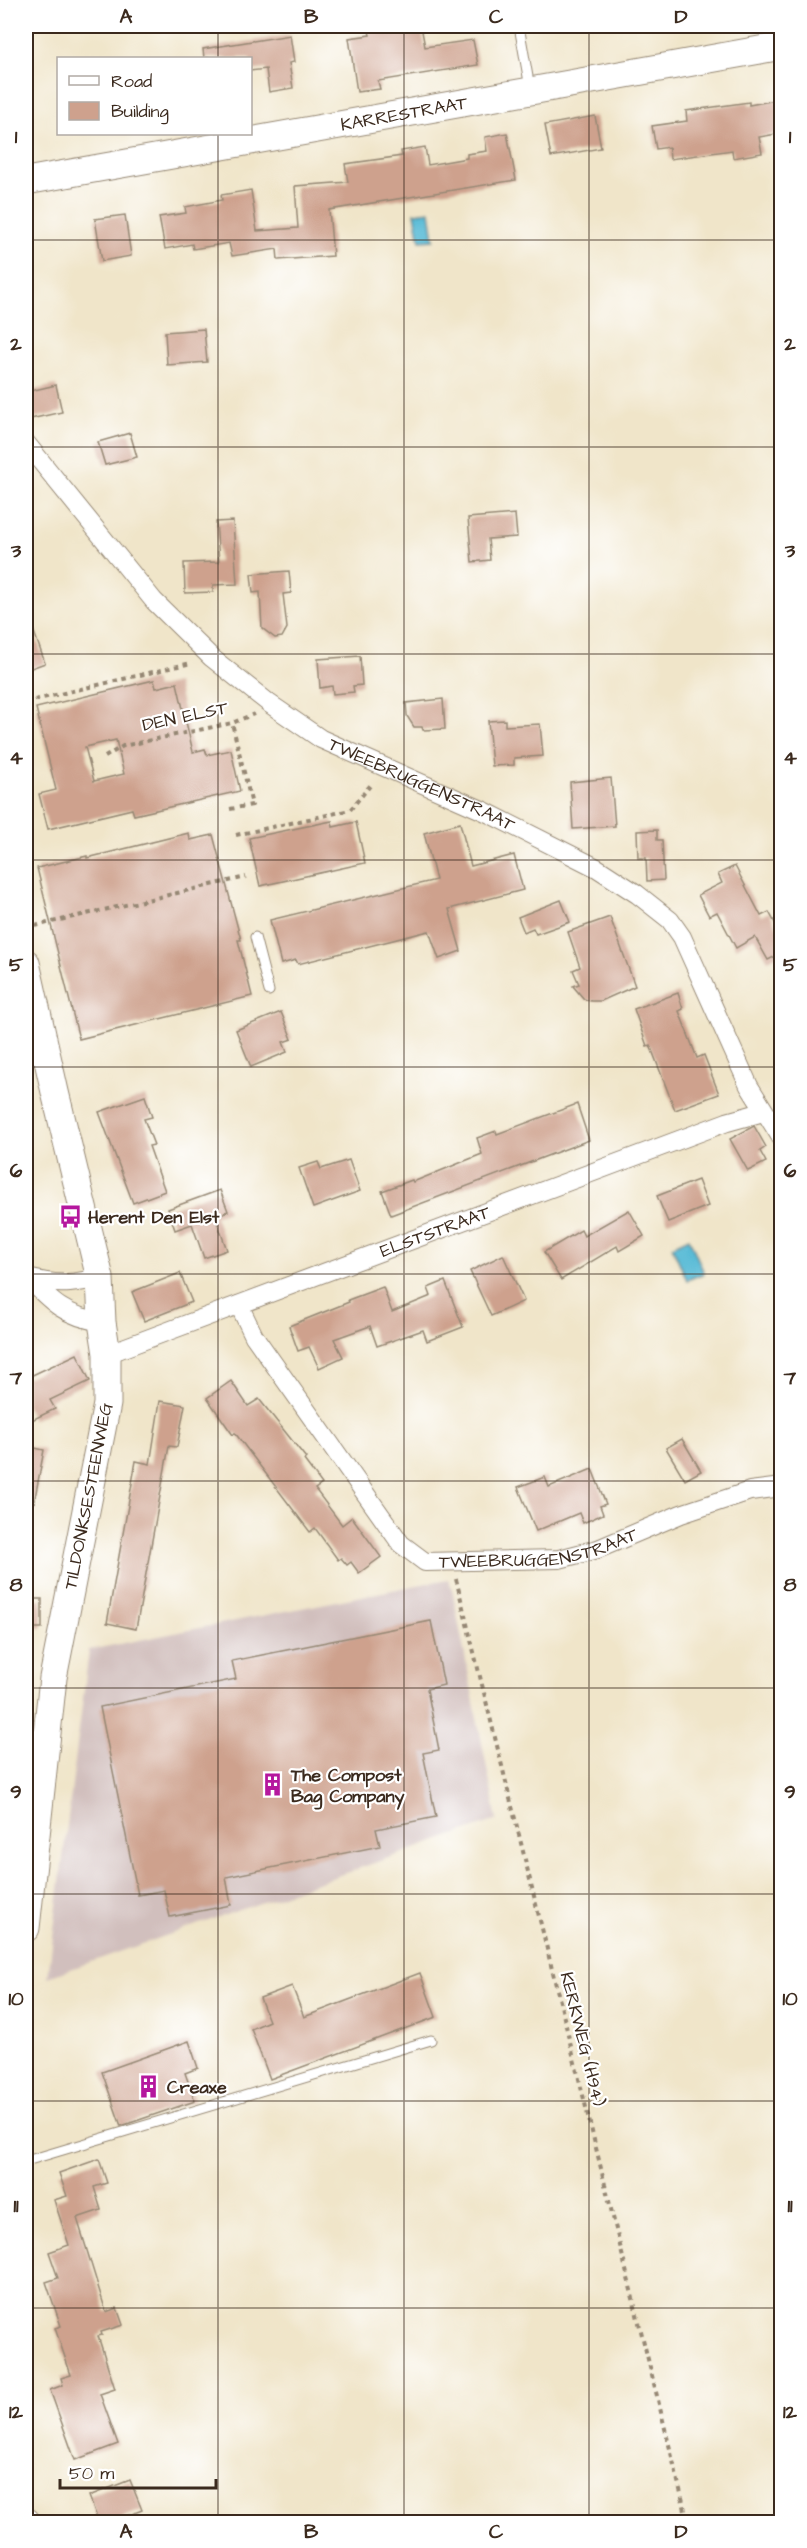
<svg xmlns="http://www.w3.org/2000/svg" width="807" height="2548" font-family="'Architects Daughter',sans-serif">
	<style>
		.industrial { fill: #d1bfbd }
		.water { fill: #57bad5; stroke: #49727a; stroke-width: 1.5 }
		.building { fill: #cea18d; fill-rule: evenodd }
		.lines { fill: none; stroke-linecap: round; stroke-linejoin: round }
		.lane-casing { stroke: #968874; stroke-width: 11 }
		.street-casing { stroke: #968874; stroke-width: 20 }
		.secondary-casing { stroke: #968874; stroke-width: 29 }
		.path { stroke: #968874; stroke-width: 4; stroke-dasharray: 4.5 4.5; stroke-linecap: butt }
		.lane { stroke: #fff; stroke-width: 9 }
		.street { stroke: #fff; stroke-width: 18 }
		.secondary { stroke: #fff; stroke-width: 27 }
		.grid { fill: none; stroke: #3b2a1e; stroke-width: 1.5; stroke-opacity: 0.55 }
		.labels { text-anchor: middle; stroke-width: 4.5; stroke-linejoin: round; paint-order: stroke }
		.street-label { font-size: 18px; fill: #3b2a1e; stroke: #fff }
		.poi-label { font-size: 18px; font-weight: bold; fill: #3b2a1e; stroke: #fff; text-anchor: start }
		.neatline { fill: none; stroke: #3b2a1e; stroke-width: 2 }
		.grid-label { font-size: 20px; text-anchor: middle; font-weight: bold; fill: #3b2a1e }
	</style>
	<rect width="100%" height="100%" fill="#fff"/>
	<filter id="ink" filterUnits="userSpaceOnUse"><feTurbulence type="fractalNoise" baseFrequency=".0167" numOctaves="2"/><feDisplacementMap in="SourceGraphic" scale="12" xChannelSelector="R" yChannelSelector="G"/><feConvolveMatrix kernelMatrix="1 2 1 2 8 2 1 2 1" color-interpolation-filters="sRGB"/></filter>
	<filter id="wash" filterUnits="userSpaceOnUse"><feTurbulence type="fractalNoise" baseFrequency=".008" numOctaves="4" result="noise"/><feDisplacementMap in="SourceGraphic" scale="24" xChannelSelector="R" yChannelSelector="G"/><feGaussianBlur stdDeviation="1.35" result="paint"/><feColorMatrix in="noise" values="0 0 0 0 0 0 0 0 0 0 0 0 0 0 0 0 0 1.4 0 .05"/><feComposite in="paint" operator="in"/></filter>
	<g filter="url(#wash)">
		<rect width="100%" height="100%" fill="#f0e5c9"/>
		<path class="industrial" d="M448,1579l4,10 45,231 -449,157 41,-327z"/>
		<g class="water">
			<path d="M430,211l4,29 -14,1 -5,-28z"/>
			<path d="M689,1238l15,35 -17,7 -15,-34z"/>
		</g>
		<g id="blocks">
			<g class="building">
				<path d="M368,26h53l4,21 48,-7 5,25 -100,16 2,8 -23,3 -8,-54 21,-3z"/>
				<path d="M290,35l4,27 -5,1 4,25 -24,4 -3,-23 -16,2v-13h-46l-1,-9z"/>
				<path d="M782,99v34l-23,4 3,16 -29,5 -1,-8 -62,9 -1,-12 -13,2 -4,-23 35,-5 -1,-10 63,-9v3z"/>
				<path d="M595,116l6,32 -50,9 -6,-32z"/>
				<path d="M507,133l9,47 -187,30 4,46 -55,4 -1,-11 -45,7 -3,-13 -36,6 -1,-5 -27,5 -6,-32 27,-4 -1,-6 37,-7 -1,-5 30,-5 6,41 41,-3 -3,-42 53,-4 -3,-18 57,-8 -1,-5 24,-4 3,18 39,-7v-4l20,-3 -2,-14z"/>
				<path d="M125,215l6,41 -29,5 -7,-42z"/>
				<path d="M204,329l3,33 -40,3 -2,-33z"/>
				<path d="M56,385l6,27 -36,8v-28z"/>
				<path d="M130,433l7,24 -32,8 -7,-23z"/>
				<path d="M515,514l2,23 -29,2 2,21 -18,2 -4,-44z"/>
				<path d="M233,521l4,63 -24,1v7l-28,1 -1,-30 35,-1 -3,-40z"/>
				<path d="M289,571l2,22 -8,1 4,34 -5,9 -7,1 -13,-10 -2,-36 -7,1 -2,-19z"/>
				<path d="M28,615l17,48 -19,7v-54z"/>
				<path d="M360,656l2,29 -9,1 1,6 -21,2 -1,-8 -12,2 -2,-29z"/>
				<path d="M154,680l2,8 21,-5 16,69 12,-3 2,6 24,-5 9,41 -106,24 -2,-6 -84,20 -9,-35 17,-4 -20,-82zM116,740l8,34 -30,7 -9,-34z"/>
				<path d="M443,699l2,30 -22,1 -1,-3h-8l-7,-11 -1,-13z"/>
				<path d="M505,720v6l35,-2 3,32 -29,2v7l-22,1 -4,-45z"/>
				<path d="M611,778l4,48 -42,3 -3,-47z"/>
				<path d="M332,821l1,6 23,-5 9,41 -105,23 -11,-48z"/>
				<path d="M460,823l11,43 43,-11 9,35 -74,19 12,42 -22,8 -10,-28 -131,33 -2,-4 -15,4 -11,-44 166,-40 -12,-47z"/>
				<path d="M657,830v10h5l2,40 -17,1 -1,-23h-8l-1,-27z"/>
				<path d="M189,833l1,7 23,-5 28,105h-3l14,56 -173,43 -42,-171 50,-12v2z"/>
				<path d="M735,866l26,50 8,-4 13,24v17l-14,7 -13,-23 -19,11 -19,-36 -8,4 -11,-21 24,-12 -4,-9z"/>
				<path d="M561,900l9,22 -34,12 -3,-6 -9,4 -6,-15z"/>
				<path d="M610,917l25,69 -34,15h-10l-7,-2 -11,-13 6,-2 -6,-14 7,-3 -12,-35z"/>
				<path d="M678,993l5,16 -4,2 18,47 7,-3 15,39 -44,16 -25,-65 -3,1 -13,-37z"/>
				<path d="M281,1012l11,27 -9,3 4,10 -36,15 -15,-37z"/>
				<path d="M145,1096l7,21 -8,2 10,26 -5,1 16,45 -32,12 -34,-91z"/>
				<path d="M577,1104l12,36 -198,75 -9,-24 30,-11 1,2 69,-28 -5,-16 19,-7 1,3z"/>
				<path d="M754,1126l12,21 -6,4 6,11 -18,9 -18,-32z"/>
				<path d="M349,1160l11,31 -47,17 -14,-40 19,-6 3,7z"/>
				<path d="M698,1180l10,26 -40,16 -11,-26z"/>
				<path d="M220,1190l8,21 -13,5 12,34 -23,8 -12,-34 -17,6 -7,-21z"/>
				<path d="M629,1210l15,26 -25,15 -2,-5 -56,34 -17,-28 37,-22 3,6z"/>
				<path d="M503,1255l21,46 -33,15 -21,-45z"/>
				<path d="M180,1273l12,29 -48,19 -12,-29z"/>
				<path d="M445,1281l18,46 -36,14 -4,-11 -46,16 -7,-20 -36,13 9,18 -24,11 -10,-21 -11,4 -9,-25 60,-24 -1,-2 35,-13 9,25 39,-16 -3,-8z"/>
				<path d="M77,1354l13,27 -40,19 5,9 -23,11 -6,-15v-27z"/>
				<path d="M231,1381l17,25 11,-7 47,59 -2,2 18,24 -7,5 27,36 10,-8 29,40 -22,16 -8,-11 -4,3 -6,-7 -3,2 -23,-32 -5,4 -75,-99 -2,2 -26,-37z"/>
				<path d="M160,1401l25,4 -8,42 -8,-1 -33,183 -29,-6 29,-162 14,3z"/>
				<path d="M682,1439l19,32 -16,9 -19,-32z"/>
				<path d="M26,1446l18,4 -10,53 -8,-1z"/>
				<path d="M592,1469l14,35 -6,2 3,8 -20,9 -4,-10 -43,18 -18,-44 27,-10 4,10z"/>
				<rect x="26" y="1599" width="16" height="29"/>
				<path d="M431,1621l13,64 -17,4 12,61 -16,3 13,64 -60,12 4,17 -154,31 5,28 -61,12 -6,-27 -26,5 -38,-188 136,-28 -4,-18z"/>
				<path d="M420,1973l16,44 -166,62 -19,-50 18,-8 -9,-23 32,-12 12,31z"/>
				<path d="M189,2041l9,27 -13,5 10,28 -74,25 -19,-54z"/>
				<path d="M99,2159l8,24 -13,4 7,23 -24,8 29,94 11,-4 6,17 -22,7 1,3 -4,1 17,53 -15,5 18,50 -43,16 -25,-70 13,-5 -2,-7 10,-3 -16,-47 6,-2 -15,-44 12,-4 -9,-26 20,-7 -15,-45 13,-4 -8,-23z"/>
				<path d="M130,2480l12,30 -33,13h-10l-10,-27z"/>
			</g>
		</g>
	</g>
	<g filter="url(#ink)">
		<use href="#blocks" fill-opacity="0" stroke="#968874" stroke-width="1.5"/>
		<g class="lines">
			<defs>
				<g id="lane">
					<path d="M519,26l11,62"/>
					<path d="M255,937l14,54"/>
					<path d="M26,1060l18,-4"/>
					<path d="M26,2161l405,-121"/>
				</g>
				<g id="street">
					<path id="s1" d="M26,443l128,158 58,57 58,46 51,35 163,72 113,57 40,26 33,26 12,17 67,149 33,53"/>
					<path d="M26,1276c25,26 38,40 76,46"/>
					<path d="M27,1278c32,8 42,6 73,0"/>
					<path id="s2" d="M239,1305l15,31 147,208 24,18 134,-3 39,-10 83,-35 69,-23 32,-4"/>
					<path id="s3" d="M107,1354l620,-232 36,-10"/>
				</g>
				<g id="secondary">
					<path id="s4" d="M26,181l756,-135"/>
					<path d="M26,963l29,129 45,186 2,44 5,32v50l-54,274 -27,250"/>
					<path d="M26,2521v1"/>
				</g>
			</defs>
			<use href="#lane" class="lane-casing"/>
			<use href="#street" class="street-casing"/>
			<use href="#secondary" class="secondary-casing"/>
			<g class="path">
				<path d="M26,702l165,-39"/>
				<path d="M105,757l18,-11 109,-23 22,-9"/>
				<path d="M230,809l22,-4 -20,-82"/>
				<path d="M236,835l114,-25 23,-28"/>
				<path d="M26,928l220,-51"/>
				<path d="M456,1579l232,943"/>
			</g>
			<use href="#lane" class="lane"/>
			<use href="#street" class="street"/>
			<use href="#secondary" class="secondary"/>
		</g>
	</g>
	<path class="grid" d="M218,26v32M404,26v2496M589,26v2496M218,134v2388M26,240h756M26,447h756M26,654h756M26,860h756M26,1067h756M26,1274h756M26,1481h756M26,1688h756M26,1894h756M26,2101h756M26,2308h756"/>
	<defs>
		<symbol id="bus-bare" viewBox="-9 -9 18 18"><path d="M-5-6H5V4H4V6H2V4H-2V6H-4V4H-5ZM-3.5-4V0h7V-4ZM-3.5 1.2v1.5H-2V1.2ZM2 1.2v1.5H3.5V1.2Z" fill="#b5179e" stroke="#fff" stroke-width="2.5" paint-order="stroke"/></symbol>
		<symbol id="building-bare" viewBox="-9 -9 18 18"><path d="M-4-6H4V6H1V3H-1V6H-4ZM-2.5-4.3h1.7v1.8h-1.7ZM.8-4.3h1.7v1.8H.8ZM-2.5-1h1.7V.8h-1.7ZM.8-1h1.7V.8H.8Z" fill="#b5179e" stroke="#fff" stroke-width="2.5" paint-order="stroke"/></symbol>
	</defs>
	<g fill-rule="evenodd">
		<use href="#bus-bare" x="54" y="1200" width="33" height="33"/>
		<use href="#building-bare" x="256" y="1768" width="33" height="33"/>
		<use href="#building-bare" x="132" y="2070" width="33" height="33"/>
	</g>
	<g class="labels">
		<g class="street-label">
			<text dy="6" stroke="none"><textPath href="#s4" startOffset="384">KARRESTRAAT</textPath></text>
			<text transform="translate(185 716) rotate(-12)" y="6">DEN ELST</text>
			<text dy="6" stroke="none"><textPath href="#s1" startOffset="531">TWEEBRUGGENSTRAAT</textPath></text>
			<text dy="6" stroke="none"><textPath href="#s3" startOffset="350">ELSTSTRAAT</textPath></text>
			<text transform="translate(88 1496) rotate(-79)" y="6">TILDONKSESTEENWEG</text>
			<text dy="6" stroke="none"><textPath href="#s2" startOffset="434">TWEEBRUGGENSTRAAT</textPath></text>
			<text transform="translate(583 2039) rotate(76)" y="6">KERKWEG (H94)</text>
		</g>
		<g class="poi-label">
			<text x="88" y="1223">Herent Den Elst</text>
			<text x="291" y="1781">The Compost<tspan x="291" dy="21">Bag Company</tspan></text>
			<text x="167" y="2093">Creaxe</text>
		</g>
	</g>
	<rect width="807" height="2548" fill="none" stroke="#fff" stroke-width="66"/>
	<rect x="57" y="57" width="195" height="78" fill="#ffffff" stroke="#b1aaa5" stroke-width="1.5"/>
	<rect x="69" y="76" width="30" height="9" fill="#ffffff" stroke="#b1aaa5" stroke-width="1.5"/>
	<text x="111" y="87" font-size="18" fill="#3b2a1e">Road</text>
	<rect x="69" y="102" width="30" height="18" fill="#cea18d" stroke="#b1aaa5" stroke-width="1.5"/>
	<text x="111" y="117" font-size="18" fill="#3b2a1e">Building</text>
	<path d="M60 2479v9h156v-9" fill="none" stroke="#3b2a1e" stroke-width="3"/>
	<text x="69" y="2479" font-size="18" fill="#3b2a1e" stroke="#ffffff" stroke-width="4.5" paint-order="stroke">50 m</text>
	<rect x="33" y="33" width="741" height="2482" class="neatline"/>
	<g class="grid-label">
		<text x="126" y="23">A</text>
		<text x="311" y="23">B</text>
		<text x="496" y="23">C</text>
		<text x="681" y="23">D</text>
		<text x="16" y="143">1</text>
		<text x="790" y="143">1</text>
		<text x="16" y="350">2</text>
		<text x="790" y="350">2</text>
		<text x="16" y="557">3</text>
		<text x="790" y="557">3</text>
		<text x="16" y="764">4</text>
		<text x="790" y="764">4</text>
		<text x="16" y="971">5</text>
		<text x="790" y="971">5</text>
		<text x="16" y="1177">6</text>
		<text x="790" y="1177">6</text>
		<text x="16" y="1384">7</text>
		<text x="790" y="1384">7</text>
		<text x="16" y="1591">8</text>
		<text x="790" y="1591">8</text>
		<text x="16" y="1798">9</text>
		<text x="790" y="1798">9</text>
		<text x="16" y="2005">10</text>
		<text x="790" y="2005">10</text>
		<text x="16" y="2212">11</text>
		<text x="790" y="2212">11</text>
		<text x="16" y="2418">12</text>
		<text x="790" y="2418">12</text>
		<text x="126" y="2538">A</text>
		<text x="311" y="2538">B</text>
		<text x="496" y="2538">C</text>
		<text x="681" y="2538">D</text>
	</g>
</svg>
